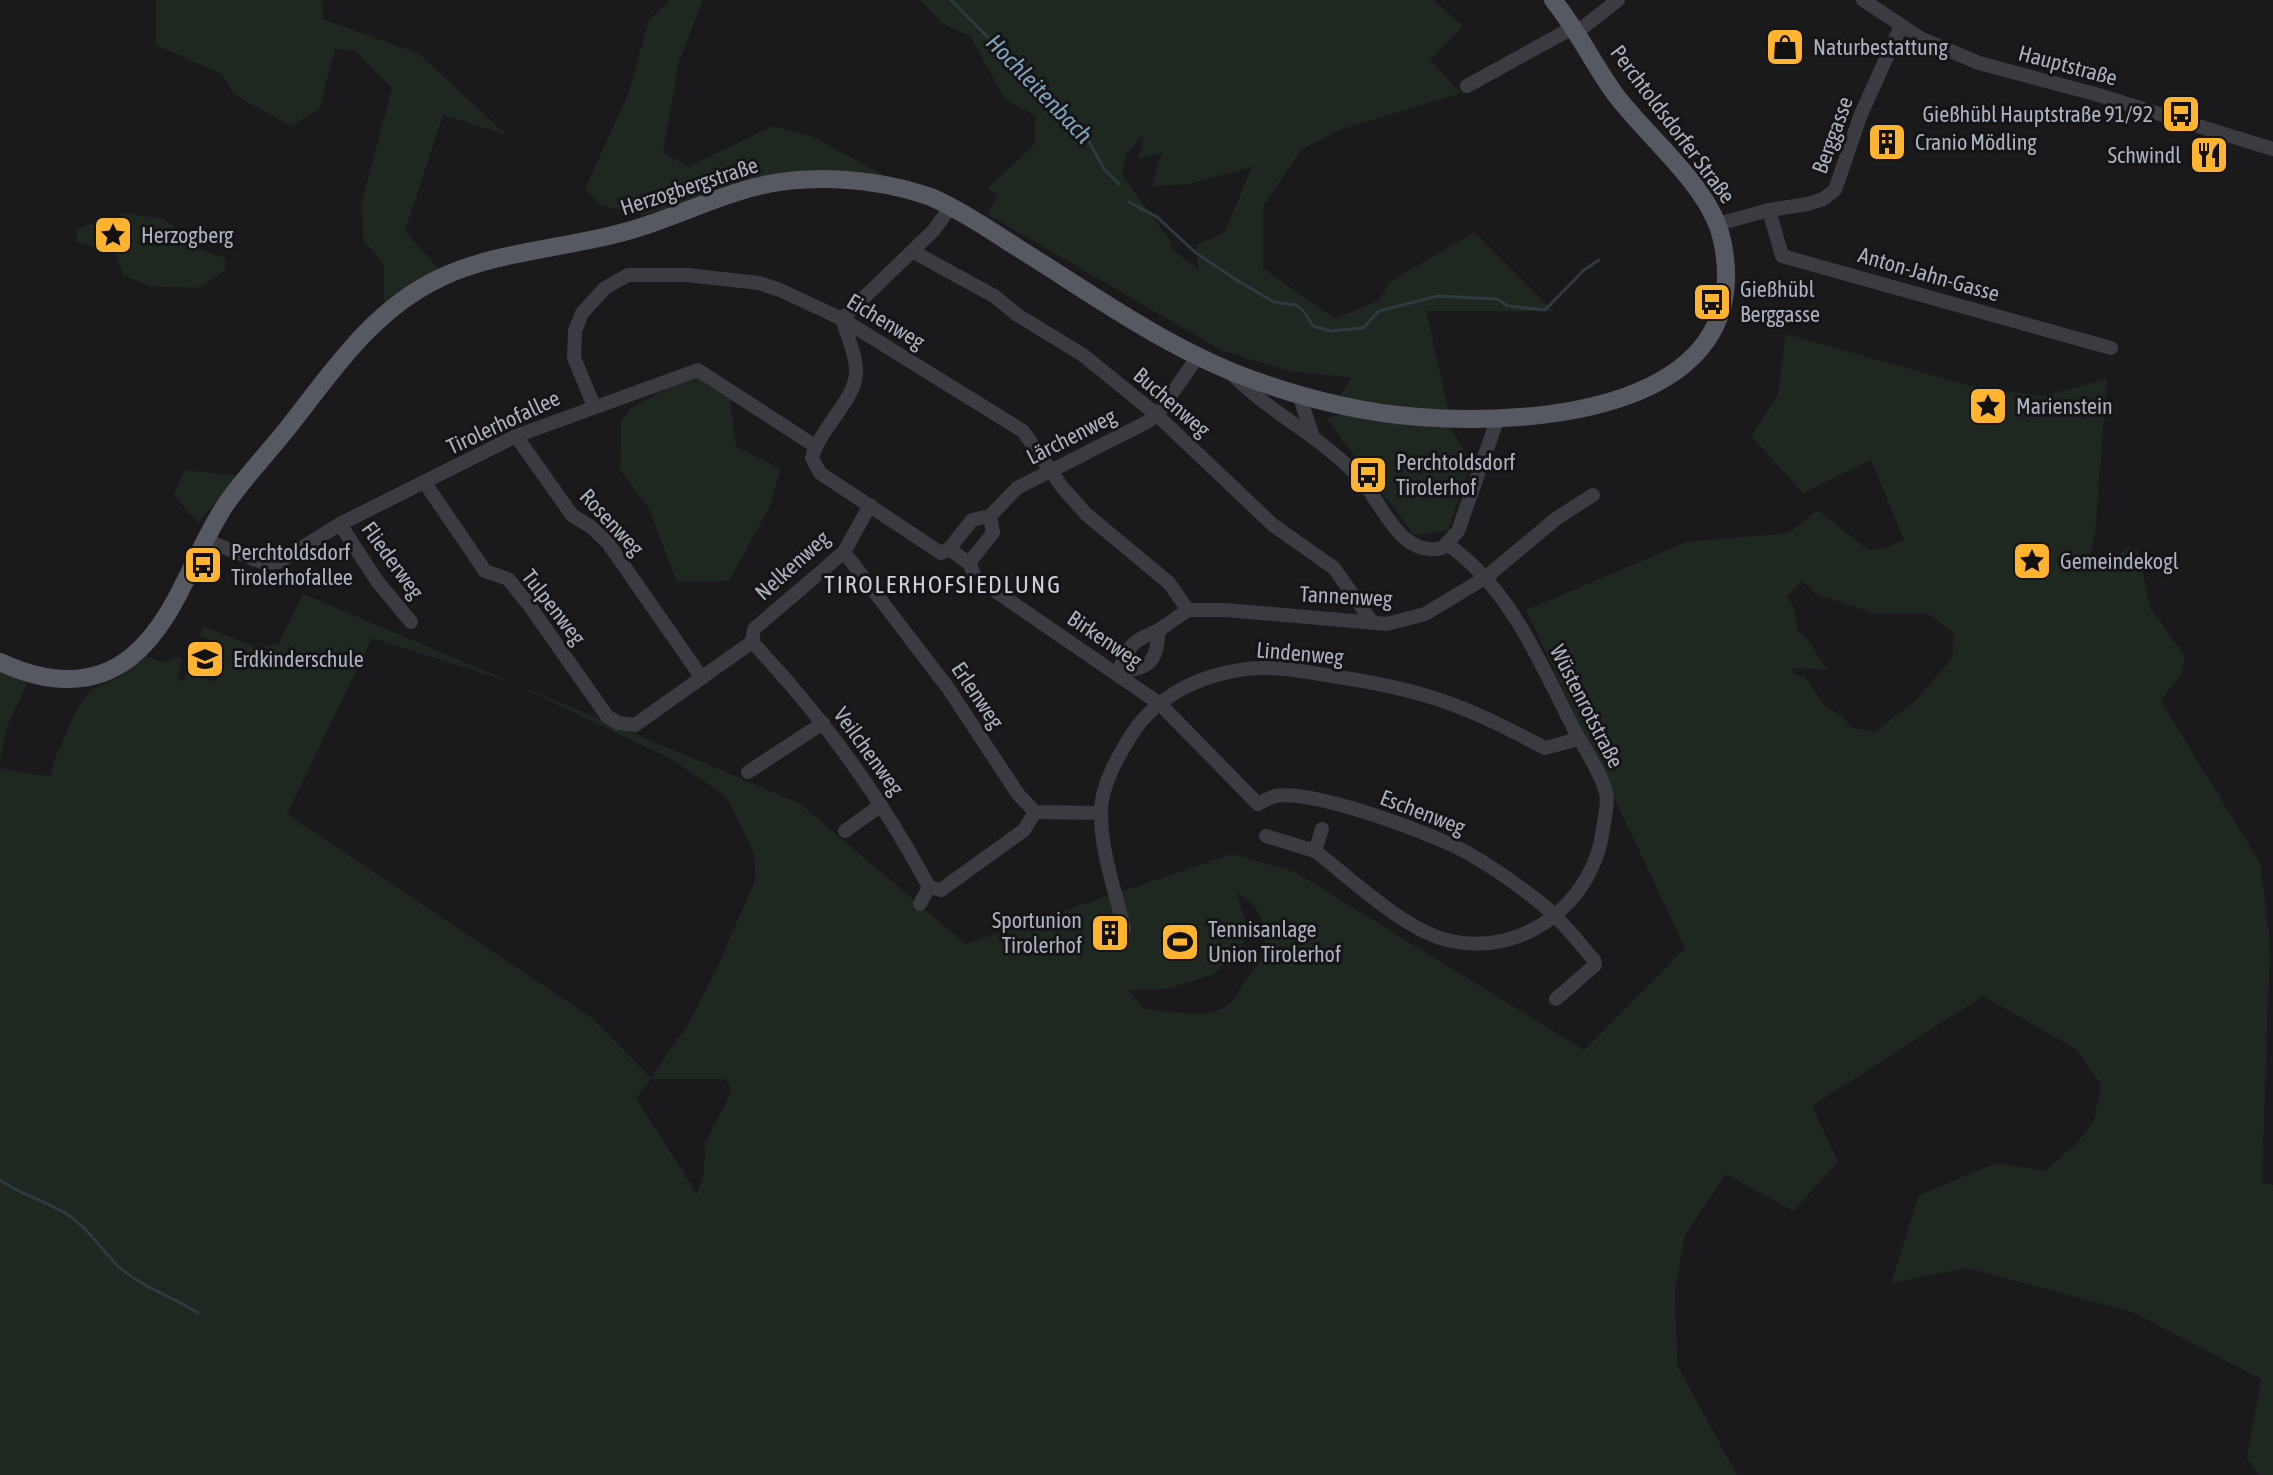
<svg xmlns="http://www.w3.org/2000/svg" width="2273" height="1475" font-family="'Asap Condensed',sans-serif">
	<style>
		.green { fill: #1f2820; fill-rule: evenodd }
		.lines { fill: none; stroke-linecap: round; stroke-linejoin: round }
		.stream { stroke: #2e3a42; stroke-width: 3 }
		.minor { stroke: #3a3c42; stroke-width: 14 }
		.major { stroke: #565961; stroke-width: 18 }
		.labels { text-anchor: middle; stroke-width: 6; stroke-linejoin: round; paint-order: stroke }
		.poi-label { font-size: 22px; fill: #abb1bd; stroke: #151518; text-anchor: start }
		.street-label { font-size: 22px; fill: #abb1bd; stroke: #151518 }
		.water-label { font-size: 24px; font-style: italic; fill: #80a1ba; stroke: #151518 }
		.neighbourhood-label { font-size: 24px; letter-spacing: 2px; fill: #cdd0d8; stroke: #151518 }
	</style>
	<rect width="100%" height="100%" fill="#1a1a1c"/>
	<g class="green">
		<path d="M156,0h167l-1,19 96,34 90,83 -65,-21 -38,116 35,39 -56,32v-37l-20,-24 -3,-36 31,-117 -37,-38 -20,-1 -16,60 -28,17 -56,-31 -14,-21 -65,-29z"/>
		<path d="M670,0h33l-24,61 -16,91 25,15 85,-41 40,11 74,40 -88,-6 -156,44 -43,-10 -15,-16 44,-97 20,-72z"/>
		<path d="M920,0h513l30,26 -33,34 31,33 -122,37 -38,20 -38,56v62l72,51 44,-19 11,-18 84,-50 79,79h-127l23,102 -110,-16 13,-19 -63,-7 -68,-21 -234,-136 11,-18 -10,-8 46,-43 2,-29 -31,-17 -35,-63 -27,-12zM1144,134l-5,25 23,-7 -10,34 36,-2 64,-17 -28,66 -28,12 2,24 -28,-21 2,-5 -50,-68 3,-20z"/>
		<path d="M123,213l41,6 37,30 24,9 1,11 -26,19 -50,-2 -27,-11 -7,-21 -39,-12v-13z"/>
		<path d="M1786,334l184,52 72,10 65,-17 -12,153 -5,25 11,16 27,-27 10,5 12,57 35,48 -3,16 -21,29 99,162 10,78 -8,242 11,2v290h-14l-12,-16 14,-80 -129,-67 -165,-44 -76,15 28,-88 77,-32 49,8 32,-28 17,-23 7,-35 -25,-36 -93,-53 -171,110 26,56 -45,49 -67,-37 -41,61 -10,53 2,77 60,110h-1737v-707l50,9 5,-19 23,-51 13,-17 31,-14 23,-20 18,6 15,-5 4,3 -5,19 6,3 4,-9 29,9 8,-26 -2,-12 -23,-8 4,-10 56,22 20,-5 24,-49 496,209 167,141 266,-90 63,18 289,178 101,-102 -159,-338 160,-68 103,-9 29,-23 50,40 17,-2 19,-8 -33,-80 -68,33 -52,-57 27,-41zM1802,581l14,13 60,20h52l26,19 -2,25 -36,42 -41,32 -23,-4 -10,-12 -16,-9 -22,-31 -10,-2 -2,-6 35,2 -18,-29 -12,-10 -3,-23 -7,-12zM372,638l138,44 159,76 57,38 28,57 2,25 -38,88 -28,55 -39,57 -59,-60 -305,-204zM1237,893c25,12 35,40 23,67 -4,9 -13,16 -18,25 -5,9 -8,19 -19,23 -23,11 -55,3 -79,1l-16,-19 39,-1 47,-15 35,-38zM651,1079h75l6,12 -27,53 -1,29 -7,21 -61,-96z"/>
		<path d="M701,376l29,21 6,50 45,22 -12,39 -40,73 -52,1 -28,-73 -29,-40 1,-47 10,-14 50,-27z"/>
		<path d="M1343,414l106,13 22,33 -23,71 -34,4 -88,-117z"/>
		<path d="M185,470l53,6 -40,47 -24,-28z"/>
		<path d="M0,670l27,13 -22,48 -5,33z"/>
	</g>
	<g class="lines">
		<g class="stream">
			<path d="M951,0l68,69 22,16 21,27 19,15 23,42 15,15"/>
			<path d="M1129,202l28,15 39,36 42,28 36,21 22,3 9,8 8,13 18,5 32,-3 16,-17 59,-15 59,3 11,7 37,4 39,-40 15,-10"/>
			<path d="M0,1180c22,16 50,22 71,37 21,15 30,33 47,49 23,21 55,31 80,47"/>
		</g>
		<g class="minor">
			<path d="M1863,0l59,39 57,24 116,31 178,55"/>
			<path d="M1577,32l41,-32"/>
			<path d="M1467,86l107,-59"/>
			<path d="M951,206l-17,24 -92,89c5,16 15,38 14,55 -1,25 -37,56 -44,84l8,15 121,80 8,-4 20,14 6,14 185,127 98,100c5,-3 11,-6 17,-8 38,-7 157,37 193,57 26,15 53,34 76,53 19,15 34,36 50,54l1,5 -39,34"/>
			<path d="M1769,210l13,46 329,92"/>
			<path d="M1718,224l51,-14 39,-6 15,-5 12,-9 26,-76 40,-88"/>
			<path d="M912,251l82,45 25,20 64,39 74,60 116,110 61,43 38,54"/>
			<path d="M1230,372c40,42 95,66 133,110 21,26 39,76 79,66l16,-17 40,-113"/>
			<path d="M1299,395l13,39"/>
			<path d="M594,406l-20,-48 1,-27 7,-18 23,-25 23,-13h59l72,8 21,7 62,29 181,112 39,56 24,27 83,69 19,27"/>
			<path d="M516,436l56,79 19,12 17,16 94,135"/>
			<path d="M425,483l60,88 23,8 21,26 78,111 11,7 17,2 117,-83 2,-13 90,-77 26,-47"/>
			<path d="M340,524l37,57 34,41"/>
			<path d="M205,540l59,23 15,-1 61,-38 176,-88 182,-66 117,76"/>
			<path d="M949,549l23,-29 18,-4"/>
			<path d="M844,552l104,136 70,106 17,18 65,1"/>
			<path d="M969,563l24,-30 -3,-17 27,-28 130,-66 10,-7 41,-59"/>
			<path d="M752,642c70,74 129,155 177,245l12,3 83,-60 11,-18"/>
			<path d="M1117,672c33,-4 39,-8 42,-42l29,-20h38l161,14 38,-10 60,-36 72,-60 36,-23"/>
			<path d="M1117,672c6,-7 4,-11 9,-18 7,-14 20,-18 33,-24"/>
			<path d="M748,772l75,-49"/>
			<path d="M1322,829l-7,22c37,28 91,81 136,90 74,16 143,-40 152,-112 1,-11 6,-26 3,-36 -4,-18 -21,-44 -30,-60 -34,-66 -65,-145 -128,-188"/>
			<path d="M845,831l36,-26"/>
			<path d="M1266,836l49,15"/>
			<path d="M920,904l9,-17"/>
			<path d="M1124,929c-8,-37 -23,-76 -23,-114 -1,-25 13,-52 26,-73 27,-48 79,-71 133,-74 25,-1 53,5 78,9 34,5 69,12 102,23 36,12 71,30 105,48l34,-9"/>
		</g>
		<path class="major" d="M0,662c43,20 91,27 131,-5 46,-37 62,-104 95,-153 18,-26 41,-50 61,-75 45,-57 85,-119 153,-151 60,-29 139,-30 204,-52 33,-11 64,-25 97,-35 59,-19 132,-14 190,6 31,14 59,33 87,51 79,49 158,107 247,136 50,17 102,29 154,33 116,9 340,-7 303,-177 -11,-53 -75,-103 -107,-146 -22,-30 -38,-65 -62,-94"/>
	</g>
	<defs>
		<symbol id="shop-square" viewBox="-11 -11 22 22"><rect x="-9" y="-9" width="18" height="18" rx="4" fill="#ffb32f" stroke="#151518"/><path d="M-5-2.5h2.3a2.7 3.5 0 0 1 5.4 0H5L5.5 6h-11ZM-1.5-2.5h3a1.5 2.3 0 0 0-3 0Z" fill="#111"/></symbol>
		<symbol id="bus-square" viewBox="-11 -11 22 22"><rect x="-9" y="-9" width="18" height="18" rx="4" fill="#ffb32f" stroke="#151518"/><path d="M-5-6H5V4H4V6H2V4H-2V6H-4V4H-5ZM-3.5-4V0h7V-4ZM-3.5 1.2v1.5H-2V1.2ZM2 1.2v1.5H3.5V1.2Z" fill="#111"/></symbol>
		<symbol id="building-square" viewBox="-11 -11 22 22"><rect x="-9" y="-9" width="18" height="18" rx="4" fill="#ffb32f" stroke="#151518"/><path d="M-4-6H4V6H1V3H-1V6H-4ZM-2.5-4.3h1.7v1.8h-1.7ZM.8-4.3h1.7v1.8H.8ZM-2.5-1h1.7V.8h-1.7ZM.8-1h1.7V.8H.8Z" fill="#111"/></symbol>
		<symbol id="restaurant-square" viewBox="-11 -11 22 22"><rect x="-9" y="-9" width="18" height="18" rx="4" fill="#ffb32f" stroke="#151518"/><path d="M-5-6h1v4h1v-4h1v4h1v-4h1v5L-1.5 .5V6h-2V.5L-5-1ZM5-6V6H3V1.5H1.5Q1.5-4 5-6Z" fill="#111"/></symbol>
		<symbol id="sight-square" viewBox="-11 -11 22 22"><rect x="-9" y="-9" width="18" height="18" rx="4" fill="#ffb32f" stroke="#151518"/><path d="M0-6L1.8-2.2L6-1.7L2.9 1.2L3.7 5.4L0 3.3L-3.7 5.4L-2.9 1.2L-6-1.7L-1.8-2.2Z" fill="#111"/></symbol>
		<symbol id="school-square" viewBox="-11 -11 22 22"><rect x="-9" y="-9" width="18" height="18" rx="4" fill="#ffb32f" stroke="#151518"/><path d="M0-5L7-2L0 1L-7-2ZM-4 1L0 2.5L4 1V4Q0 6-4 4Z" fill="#111"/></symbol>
		<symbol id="stadium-square" viewBox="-11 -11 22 22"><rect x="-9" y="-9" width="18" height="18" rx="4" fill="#ffb32f" stroke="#151518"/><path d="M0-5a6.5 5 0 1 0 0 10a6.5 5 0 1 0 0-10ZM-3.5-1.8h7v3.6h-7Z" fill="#111"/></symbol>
	</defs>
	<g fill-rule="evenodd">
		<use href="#shop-square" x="1763" y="25" width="44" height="44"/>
		<use href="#bus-square" x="2159" y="92" width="44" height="44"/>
		<use href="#building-square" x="1865" y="120" width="44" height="44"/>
		<use href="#restaurant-square" x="2187" y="133" width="44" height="44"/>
		<use href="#sight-square" x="91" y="213" width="44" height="44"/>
		<use href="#bus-square" x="1690" y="280" width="44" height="44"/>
		<use href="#sight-square" x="1966" y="384" width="44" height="44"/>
		<use href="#bus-square" x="1346" y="453" width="44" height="44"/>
		<use href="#sight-square" x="2010" y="539" width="44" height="44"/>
		<use href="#bus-square" x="181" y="543" width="44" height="44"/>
		<use href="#school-square" x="183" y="637" width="44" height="44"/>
		<use href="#building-square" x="1088" y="911" width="44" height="44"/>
		<use href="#stadium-square" x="1158" y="920" width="44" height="44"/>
	</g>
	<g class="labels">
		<g class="poi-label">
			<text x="1813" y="55">Naturbestattung</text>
			<text x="2153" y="122" text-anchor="end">Gießhübl Hauptstraße 91/92</text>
			<text x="1915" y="150">Cranio Mödling</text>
			<text x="2181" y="163" text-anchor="end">Schwindl</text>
			<text x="141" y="243">Herzogberg</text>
			<text x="1740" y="297">Gießhübl<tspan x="1740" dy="25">Berggasse</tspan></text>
			<text x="2016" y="414">Marienstein</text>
			<text x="1396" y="470">Perchtoldsdorf<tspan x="1396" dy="25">Tirolerhof</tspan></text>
			<text x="231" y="560">Perchtoldsdorf<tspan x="231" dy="25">Tirolerhofallee</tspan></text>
			<text x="2060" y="569">Gemeindekogl</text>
			<text x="233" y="667">Erdkinderschule</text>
			<text x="1082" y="928" text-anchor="end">Sportunion<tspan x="1082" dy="25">Tirolerhof</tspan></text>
			<text x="1208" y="937">Tennisanlage<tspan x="1208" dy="25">Union Tirolerhof</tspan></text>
		</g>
		<g class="street-label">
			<text transform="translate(2068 65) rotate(15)" y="8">Hauptstraße</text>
			<text transform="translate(1673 124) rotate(53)" y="8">Perchtoldsdorfer Straße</text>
			<text transform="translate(1832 135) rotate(-70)" y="8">Berggasse</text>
			<text transform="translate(689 186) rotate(-18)" y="8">Herzogbergstraße</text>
			<text transform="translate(1929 274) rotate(16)" y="8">Anton-Jahn-Gasse</text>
			<text transform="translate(886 321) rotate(31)" y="8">Eichenweg</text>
			<text transform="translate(1172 402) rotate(41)" y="8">Buchenweg</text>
			<text transform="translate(503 422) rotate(-25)" y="8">Tirolerhofallee</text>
			<text transform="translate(1071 436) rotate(-27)" y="8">Lärchenweg</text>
			<text transform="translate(612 522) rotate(47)" y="8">Rosenweg</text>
			<text transform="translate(393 560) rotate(54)" y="8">Fliederweg</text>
			<text transform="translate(792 565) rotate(-42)" y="8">Nelkenweg</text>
			<text transform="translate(1346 596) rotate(3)" y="8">Tannenweg</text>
			<text transform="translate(554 607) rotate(52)" y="8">Tulpenweg</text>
			<text transform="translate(1105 639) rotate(34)" y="8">Birkenweg</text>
			<text transform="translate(1300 653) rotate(5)" y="8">Lindenweg</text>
			<text transform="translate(978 695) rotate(56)" y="8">Erlenweg</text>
			<text transform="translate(1587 706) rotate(63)" y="8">Wüstenrotstraße</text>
			<text transform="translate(869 751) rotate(54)" y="8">Veilchenweg</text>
			<text transform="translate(1423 812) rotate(21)" y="8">Eschenweg</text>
		</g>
		<g class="water-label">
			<text transform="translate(1039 89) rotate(46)" y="8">Hochleitenbach</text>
		</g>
		<g class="neighbourhood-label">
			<text x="943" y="593">TIROLERHOFSIEDLUNG</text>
		</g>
	</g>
</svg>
